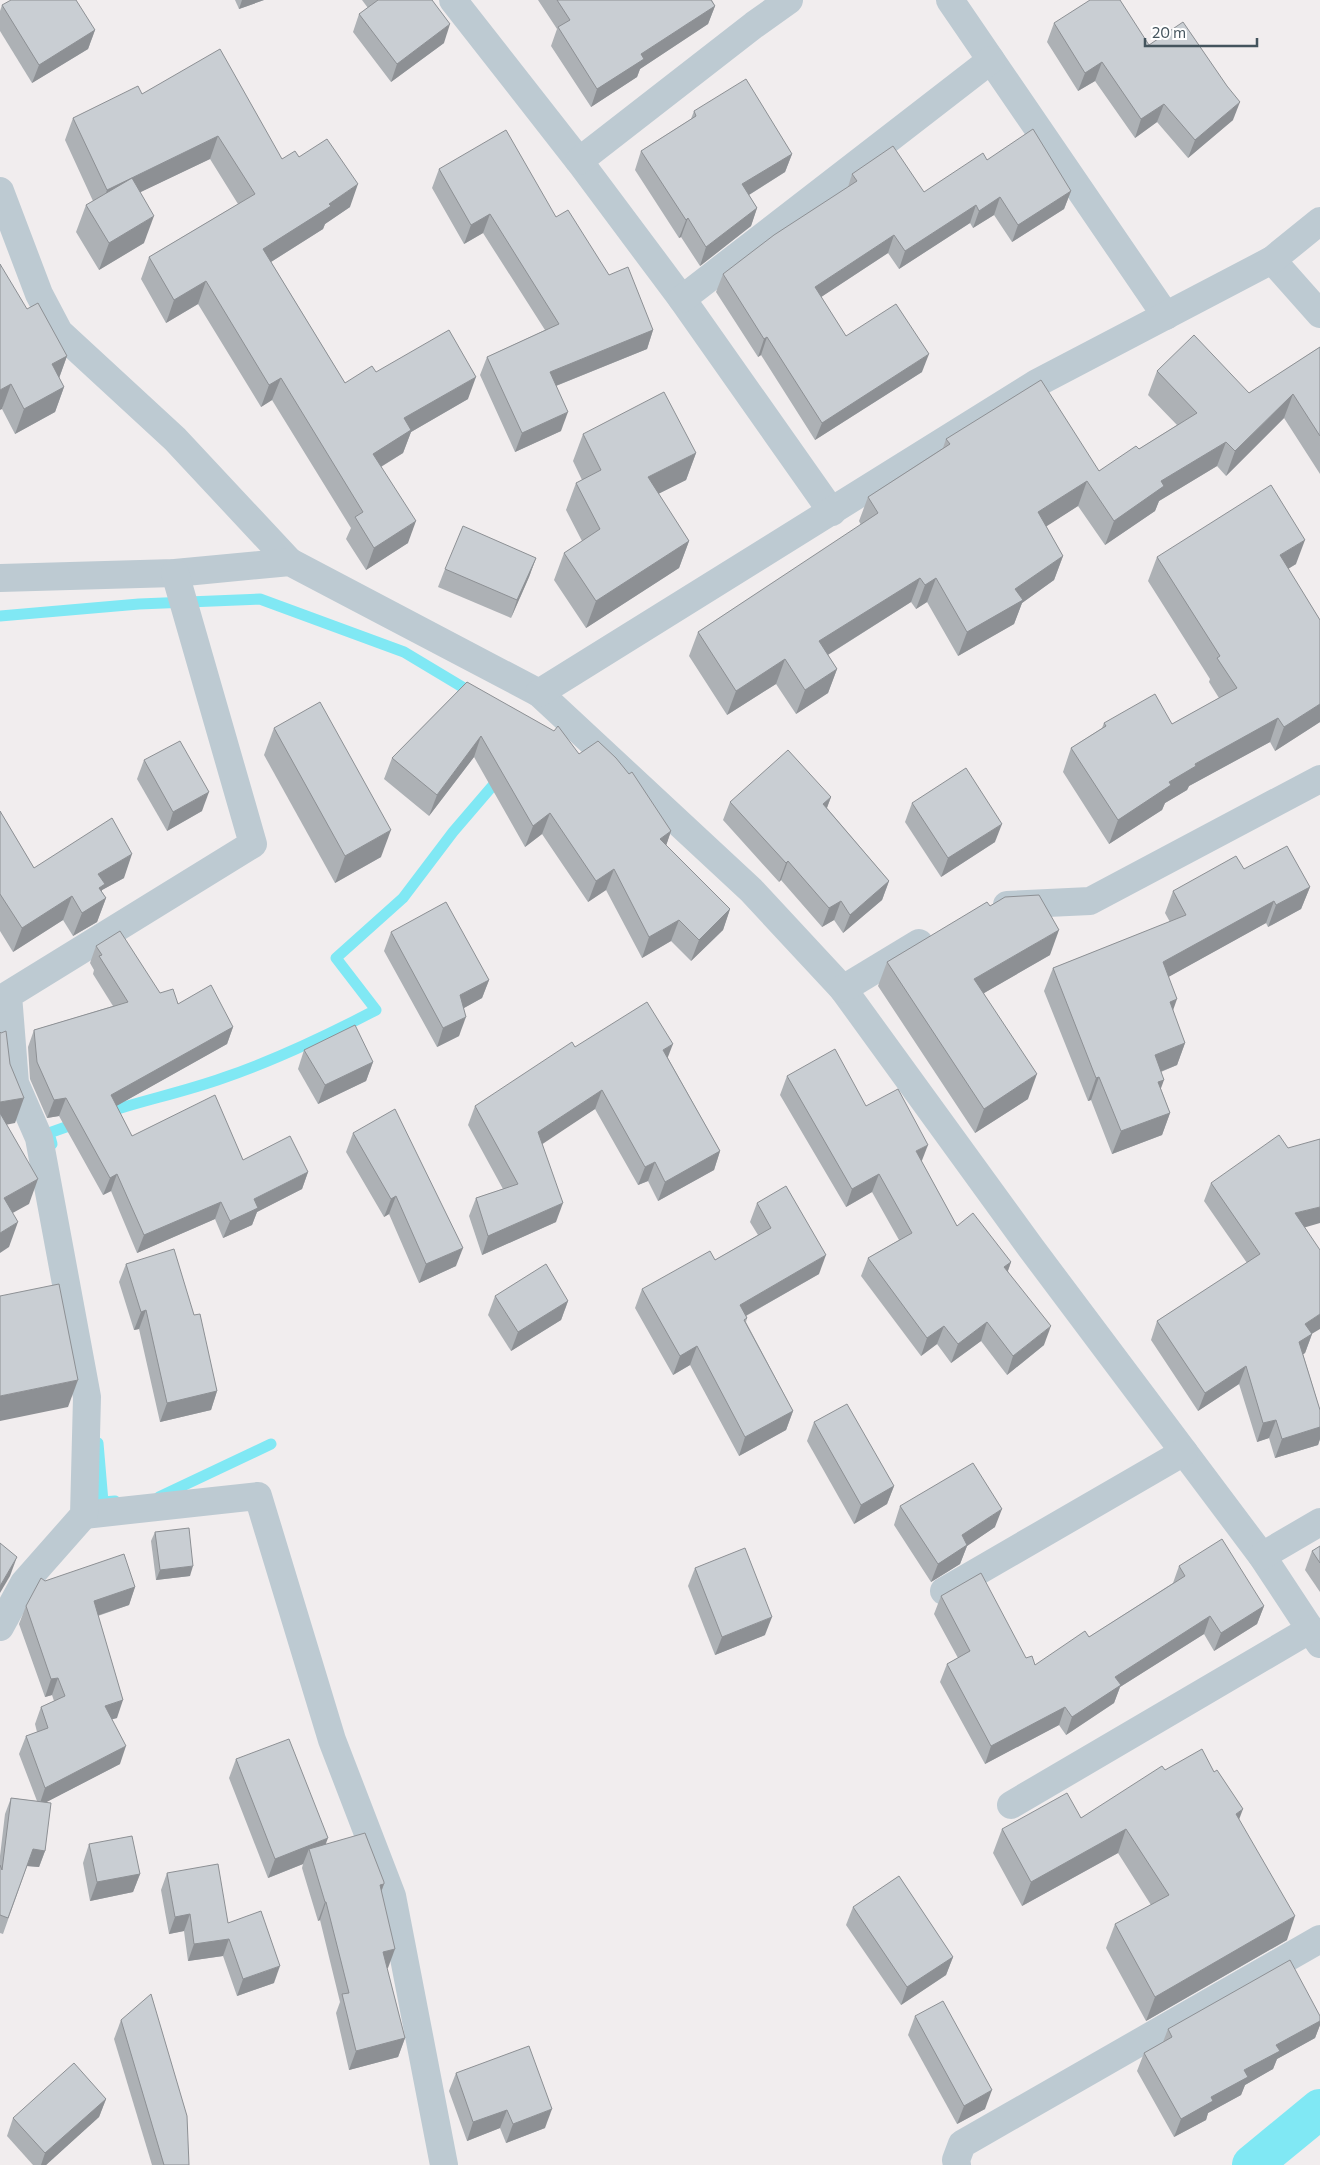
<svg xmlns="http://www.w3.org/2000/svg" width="1320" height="2165" font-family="Commissioner,sans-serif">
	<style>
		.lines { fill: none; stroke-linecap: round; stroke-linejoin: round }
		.stream { stroke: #80e8f4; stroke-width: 11 }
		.canal { stroke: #80e8f4; stroke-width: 40 }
		.street { stroke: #bdcad2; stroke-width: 28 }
		.wall { fill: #adb1b5 }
		.shaded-wall { fill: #8d9094 }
		.building { fill: #c9ced3; stroke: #8d9094 }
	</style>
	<rect width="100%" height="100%" fill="#f1edee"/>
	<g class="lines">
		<g class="stream">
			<path d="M0,616l139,-12 121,-5 144,53 70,42"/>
			<path d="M105,1113c39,-13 79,-21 118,-35 53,-18 103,-42 153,-68l-40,-52 67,-60 50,-66 48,-56"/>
			<path d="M52,1144l-3,-11 31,-11"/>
			<path d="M98,1443l5,59 12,-1"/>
			<path d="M159,1497l112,-53"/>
		</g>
		<path class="canal" d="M1252,2165l68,-56"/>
		<g class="street">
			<path d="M453,0l126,161 103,138 150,213"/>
			<path d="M950,0l216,316"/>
			<path d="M579,161l175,-136 35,-25"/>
			<path d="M0,191l39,103 20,38 116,107 115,123"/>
			<path d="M1272,260l48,54"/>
			<path d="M682,299l309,-239"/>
			<path d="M0,578l175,-5 115,-11 249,131 212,197 92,99 188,259 231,308 58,88"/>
			<path d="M539,693l498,-310 235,-123 48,-39"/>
			<path d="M1007,905l83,-4 230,-122"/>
			<path d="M843,989l76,-46"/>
			<path d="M84,1515l174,-19 74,244 60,156 52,269"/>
			<path d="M1262,1556l58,-34"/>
			<path d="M944,1591l240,-139"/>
			<path d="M0,1627l24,-44 60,-68 3,-118 -48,-259 -24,-55 -7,-88 245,-151 -78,-271"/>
			<path d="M1011,1805l300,-176"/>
			<path d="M957,2165l-1,-5 6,-16 358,-205"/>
		</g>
	</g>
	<g class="wall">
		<path d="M235,0h29l-25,9z"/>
		<path d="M362,0h70l12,43 -53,39 -38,-50 6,-18 9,-6z"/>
		<path d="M538,0h174l3,6 -7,18 -68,45 -3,8 -46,30 -40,-61 6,-17z"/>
		<path d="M2,5l93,25 -7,19 -56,34 -32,-52v-20z"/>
		<path d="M1054,23l95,22 84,75 -45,38 -31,-36 -22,16 -40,-57 -17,10 -31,-49z"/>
		<path d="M142,94l140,65 17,-2 51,50 -25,17 -2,5 -52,33 74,121 31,-11 92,27 -57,33 -8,21 -22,14 27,76 -42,27 -20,-31 5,-11 -79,-128 -11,7 -63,-103 -32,19 -25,-44 8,-22 89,-53 -28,-45 -70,33 4,51 -45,27 -23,-38 10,-27 7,-4 -28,-61 8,-22z"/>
		<path d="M694,111l98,43 -7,18 -36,23 8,13 -6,18 -51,40 -19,-29 -2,1 -44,-68 6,-19 50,-32z"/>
		<path d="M987,160l84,31 -7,18 -52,33 -18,-27 -21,13 -3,-5 -71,46 -11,-16 -67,44 25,39 76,36 -107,68 -54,-85 -3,2 -42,-65 7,-18 125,-87 4,-13 72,18z"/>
		<path d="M439,169l117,48 53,58 44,55 -6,19 -91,37 5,45 -46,21 -35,-77 7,-18 58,-27 -62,-97 -19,11 -32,-56z"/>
		<path d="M27,309l40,47 -8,22 5,9 -9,25 -40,22 -13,-25z"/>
		<path d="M1320,347v127l-36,-56 -58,58 -9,-10 -58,35 -4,10 -50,34 -27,-39 -32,20 17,30 -9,24 -32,23 -8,21 -56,32 -31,-54 -11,7 -5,-7 -83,53 9,14 -9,24 -32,21 -20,-30 -49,31 -38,-59 9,-24 163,-107 -2,-4 9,-24 75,-49 3,-9 153,32 40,-22 38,-24 -29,-30 9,-24 92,22z"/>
		<path d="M583,434l113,19 -10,27 -28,14 31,47 -10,27 -93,60 -32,-48 10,-27 18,-12 -16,-31 10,-27 6,-3 -9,-19z"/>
		<path d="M1157,557l139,7 -8,5 32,51v102l-45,29 -5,-9 -81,44 -2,4 -22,13 -3,7 -53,34 -46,-72 8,-24 31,-20 2,-5 68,1 47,-26 -10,-16 1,-3 -62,-98z"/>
		<path d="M536,558l-7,19 -18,41 -73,-31 7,-18z"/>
		<path d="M467,682l112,72 92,77 -5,14 64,64 -7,21 -32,31 -20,-20 -29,17 -36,-68 -18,12 -46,-68 -17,13 -51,-90 -45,59 -45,-37 8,-21z"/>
		<path d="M274,728l107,129 -46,26 -71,-128z"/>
		<path d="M144,760l58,51 -35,20 -30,-52z"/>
		<path d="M831,797l-4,11 62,73 -7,19 -39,33 -9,-13 -12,7 -41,-47 -2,2 -56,-62 7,-18z"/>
		<path d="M912,803l83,39 -54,35 -36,-55z"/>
		<path d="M0,811l34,57 90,10 -22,12v2l4,6 -9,24 -24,14 -10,-16 -50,32 -13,-21z"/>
		<path d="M1244,869l66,18 -9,22 -33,18 -2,-4 -98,54 5,34 12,32 -8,22 -16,7v17l9,24 -8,22 -50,19 -21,-54 -3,1 -44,-110 9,-23 117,-46 -5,-9 8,-22z"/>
		<path d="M990,906l60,49 -66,38 44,106 -53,34 -97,-147 9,-24z"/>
		<path d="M391,932l98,48 -7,18 -18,10 -5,28 -22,11 -53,-96z"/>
		<path d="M96,946l64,47 18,11 55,23 -6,17 -111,62 16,30 111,24 65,12 -6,17 -45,23 -5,13 -29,13 -8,-19 -78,34 -26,-62 -8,4 -44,-79 -12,2 -17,-39 -2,-32 6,-17 79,-24 -20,-32 1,-4 -4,-7z"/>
		<path d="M575,1047l93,11 52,93 -6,19 -56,31 -10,-20 -10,4 -43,-76 -53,34 14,79 -74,33 -13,-39 7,-18 27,-9 -35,-64 7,-19z"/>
		<path d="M304,1050l69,12 -7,19 -48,23 -20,-35z"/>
		<path d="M787,1076l79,30 56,56 35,64 54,36 -3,9 36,74 -37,30 -26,-34 -30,22 -14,-19 -16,12 -60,-80 7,-18 31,-18 -27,-48 -26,15 -66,-112z"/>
		<path d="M353,1133l103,133 -37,17 -30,-69 -5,3 -38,-65z"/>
		<path d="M1211,1183l94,45 7,106 -7,19 -2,1 17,56v29l-2,6 -43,13 -6,-20 -12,4 -18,-58 -41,27 -47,-71 6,-19 90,-58 -43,-62z"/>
		<path d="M757,1203l62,71 -73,42 1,2 -1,4 47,89 -7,19 -47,26 -49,-91 -17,10 -38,-67 7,-19 73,-29 43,-25 -8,-13z"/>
		<path d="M126,1264l68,51 23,76 -6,19 -51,12 -21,-93 -5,1 -15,-48z"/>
		<path d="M495,1296l73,5 -7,19 -50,31 -23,-36z"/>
		<path d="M814,1422l80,64 -7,18 -33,20 -47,-83z"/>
		<path d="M900,1506l95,21 -28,19 -7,18 -29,18 -37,-57z"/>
		<path d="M155,1532l35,44 -34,4 -5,-39z"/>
		<path d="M1320,1546v46l-15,-22 7,-19z"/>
		<path d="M1179,1566l85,40 -7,18 -43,27 -10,-17 -84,53 -6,16 -48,32 -7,-10 -74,39 -45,-82 7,-18 11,-6 -24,-44 7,-18 94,69 54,-28 84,-54z"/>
		<path d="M695,1568l70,67 -50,20 -27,-69z"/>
		<path d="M45,1581l90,6 -6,18 -31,11 19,102 -5,1 8,45 -74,38 -1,49 -6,16 -12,-1 -24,68 -3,-1v-77l5,-42 6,-16 26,3 -18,-47 7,-18 11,-4 -2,-8 6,-17 13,-6 -2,-6 -7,2 -26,-73 7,-18z"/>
		<path d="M236,1759l90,85 58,40 -3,8 7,76h-1l18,70 -7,19 -49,13 -13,-57 4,-11 -20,-82 -2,1 -16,-53 1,-4 -35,14 -39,-100z"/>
		<path d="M1165,1770l74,49 48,121 -141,81 -40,-73 9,-24 36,-19 -33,-52 -96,53 -29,-53 9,-24 79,-11z"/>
		<path d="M89,1844l51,30 -7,18 -43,9 -7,-38z"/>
		<path d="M167,1873l61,50 46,60 -37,13 -14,-40 -35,5 -4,-30 -15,3 -8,-44z"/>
		<path d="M853,1907l100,50 -7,18 -45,30 -55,-80z"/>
		<path d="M915,2016l70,93 -28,15 -49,-89z"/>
		<path d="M1320,2016v9l-5,13 -38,21 -4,10 -28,16 -4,10 -33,18 -2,7 -32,17 -37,-66 7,-18 19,-11 5,-13z"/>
		<path d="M121,2020l68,145h-37l-38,-126z"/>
		<path d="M456,2073l89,55 -39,15 -6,-15 -33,13 -18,-50z"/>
		<path d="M106,2099l-7,18 -53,48h-13l-26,-29 6,-18z"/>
	</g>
	<g class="shaded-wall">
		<path d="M242,0h22l-25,9z"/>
		<path d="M715,6l-7,18 -68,45 -3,8 -46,30 6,-18 44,-35z"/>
		<path d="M450,24l-6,19 -53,39 6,-18z"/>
		<path d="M95,30l-7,19 -56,34 7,-18z"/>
		<path d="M1102,62l-7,19 -17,10 7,-18z"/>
		<path d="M1240,102l-7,18 -45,38 7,-18z"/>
		<path d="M1164,104l-7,18 -22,16 6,-19z"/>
		<path d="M218,136l-8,23 -111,53 8,-22z"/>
		<path d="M792,154l-7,18 -49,31 6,-19z"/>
		<path d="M358,184l-8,23 -25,17 -2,5 -68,43 8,-23z"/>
		<path d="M1071,191l-7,18 -52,33 6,-17z"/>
		<path d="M1000,197l-6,18 -21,13 6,-17z"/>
		<path d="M976,205l-6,18 -71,46 6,-18z"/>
		<path d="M757,208l-6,18 -51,40 6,-19z"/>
		<path d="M490,214l-7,19 -19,11 7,-19z"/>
		<path d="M154,216l-10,27 -45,27 10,-27z"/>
		<path d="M688,218l-7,19 -2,1 7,-18z"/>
		<path d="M894,235l-6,18 -79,52 6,-18z"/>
		<path d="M206,281l-8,23 -32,19 8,-23z"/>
		<path d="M653,330l-6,19 -104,42 7,-19z"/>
		<path d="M767,337l-6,18 -3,2 6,-18z"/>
		<path d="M929,354l-7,18 -107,68 7,-17z"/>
		<path d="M67,356l-9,25 -6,-17z"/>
		<path d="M476,377l-8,22 -57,33 -8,21 -39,24 9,-23 31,-36z"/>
		<path d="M281,378l-9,22 -11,7 8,-22z"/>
		<path d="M11,384l-9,25 -2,1v-20z"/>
		<path d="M64,387l-9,25 -40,22 9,-25z"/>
		<path d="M1293,394l-9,24 -58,58 9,-25z"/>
		<path d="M568,412l-7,19 -46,21 7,-19z"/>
		<path d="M1226,442l-9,24 -58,35 -4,10 -50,34 9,-24 47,-40z"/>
		<path d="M696,453l-10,27 -48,24 10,-27z"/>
		<path d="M1087,481l-9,25 -48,31 8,-25z"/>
		<path d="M416,521l-8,22 -42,27 8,-22z"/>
		<path d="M1305,540l-9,24 -25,15 9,-24z"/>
		<path d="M689,541l-10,27 -93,60 10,-27z"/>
		<path d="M1063,556l-9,24 -32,23 -8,21 -56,32 9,-24 48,-43z"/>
		<path d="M536,558l-7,19 -18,41 6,-18z"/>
		<path d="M920,578l-9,24 -101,64 9,-25z"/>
		<path d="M936,578l-9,24 -11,7 9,-24z"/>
		<path d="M785,659l-9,25 -49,31 9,-24z"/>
		<path d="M837,669l-9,24 -32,21 9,-24z"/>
		<path d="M1320,704v18l-45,29 9,-24z"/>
		<path d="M1278,718l-8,24 -81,44 -2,4 -22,13 -3,7 -53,34 9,-24 51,-38 26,-18z"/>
		<path d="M481,736l-7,21 -45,59 8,-21z"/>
		<path d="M209,792l-7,19 -35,20 6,-19z"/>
		<path d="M831,797l-7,18 -1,-11z"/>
		<path d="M550,813l-8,21 -17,13 8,-21z"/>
		<path d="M1002,824l-7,18 -54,35 7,-19z"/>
		<path d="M391,830l-10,27 -46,26 10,-27z"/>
		<path d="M671,831l-7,21 -4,-13z"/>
		<path d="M132,854l-8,24 -22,12 -4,13 8,-5 -9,24 -24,14 9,-23 16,-39z"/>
		<path d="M788,861l-7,19 -2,2 7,-19z"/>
		<path d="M614,869l-8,21 -18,12 8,-21z"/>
		<path d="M889,881l-7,19 -39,33 7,-18z"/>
		<path d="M1310,887l-9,22 -33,18 8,-22z"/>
		<path d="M72,896l-9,24 -50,32 9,-24z"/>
		<path d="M841,901l-7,19 -12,7 7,-19z"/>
		<path d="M1274,901l-8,22 -112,62 9,-23z"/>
		<path d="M730,909l-7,21 -32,31 8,-21z"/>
		<path d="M679,920l-8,21 -29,17 7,-21z"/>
		<path d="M1059,930l-9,25 -85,49 9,-25z"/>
		<path d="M489,980l-7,18 -29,16 7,-19z"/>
		<path d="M1177,999l-8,23 1,-20z"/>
		<path d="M466,1017l-7,19 -22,11 6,-19z"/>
		<path d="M233,1027l-6,17 -123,69 7,-18z"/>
		<path d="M1185,1043l-8,22 -30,12 8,-22z"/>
		<path d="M673,1044l-7,18 -3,-12z"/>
		<path d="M373,1062l-7,19 -48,23 7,-19z"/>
		<path d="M1037,1074l-9,25 -53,34 9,-24z"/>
		<path d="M1099,1077l-8,23 -3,1 8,-23z"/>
		<path d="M1164,1080l-8,22 2,-20z"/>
		<path d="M602,1090l-7,19 -63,42 6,-19z"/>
		<path d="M24,1098l-9,25 -15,3v-24z"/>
		<path d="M66,1098l-7,18 -12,2 7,-18z"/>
		<path d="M1170,1113l-8,22 -50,19 9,-23z"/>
		<path d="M928,1145l-7,18 -5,-12z"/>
		<path d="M720,1151l-6,19 -56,31 7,-19z"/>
		<path d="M655,1162l-7,19 -10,4 7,-18z"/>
		<path d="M308,1172l-6,17 -45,23 -5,13 -29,13 7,-17 24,-22z"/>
		<path d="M117,1174l-6,17 -8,4 7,-17z"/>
		<path d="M879,1174l-7,18 -26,15 6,-18z"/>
		<path d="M38,1179l-9,25 -29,16 4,-22z"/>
		<path d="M396,1196l-7,18 -5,3 7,-18z"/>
		<path d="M221,1202l-6,17 -78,34 7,-18z"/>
		<path d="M563,1203l-7,19 -74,33 6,-19z"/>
		<path d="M1320,1207v16l-31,9 6,-19z"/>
		<path d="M18,1222l-9,25 -9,6v-20z"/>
		<path d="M463,1248l-7,18 -37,17 7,-19z"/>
		<path d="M826,1255l-7,19 -86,49 7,-18z"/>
		<path d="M1011,1262l-7,19v-14z"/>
		<path d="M568,1301l-7,19 -50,31 7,-19z"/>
		<path d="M146,1310l-7,19 -5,1 7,-18z"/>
		<path d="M1320,1314v15l-22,13 7,-18z"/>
		<path d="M987,1322l-6,19 -30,22 7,-19z"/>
		<path d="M944,1326l-7,18 -16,12 6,-18z"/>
		<path d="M1051,1326l-7,19 -37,30 6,-19z"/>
		<path d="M1312,1334l-7,19 -13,8 7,-19z"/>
		<path d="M697,1346l-7,19 -17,10 7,-19z"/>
		<path d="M1246,1366l-7,18 -41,27 7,-18z"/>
		<path d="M78,1380l-10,27 -68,14v-25z"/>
		<path d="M217,1391l-6,19 -51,12 7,-19z"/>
		<path d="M793,1411l-7,19 -47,26 6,-19z"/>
		<path d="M1276,1420l-7,18 -12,4 6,-19z"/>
		<path d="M1320,1427v12l-2,6 -43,13 7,-19z"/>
		<path d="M894,1486l-7,18 -33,20 7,-19z"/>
		<path d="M1002,1509l-7,18 -28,19 -7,18 -29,18 7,-18 24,-29z"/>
		<path d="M17,1557l-7,19 -10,17v-7z"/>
		<path d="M193,1566l-3,10 -34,4 4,-10z"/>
		<path d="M135,1587l-6,18 -42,14 7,-18z"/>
		<path d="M1264,1606l-7,18 -43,27 7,-18z"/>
		<path d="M1210,1616l-6,18 -84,53 -6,16 -48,32 6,-18 43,-40z"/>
		<path d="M772,1617l-7,18 -50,20 7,-18z"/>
		<path d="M58,1678l-6,17 -7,2 6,-18z"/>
		<path d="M123,1700l-6,18 -19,5 7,-17z"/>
		<path d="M1065,1707l-6,18 -74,39 6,-18z"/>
		<path d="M126,1746l-6,18 -81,42 6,-18z"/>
		<path d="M1243,1809l-9,24 2,-19z"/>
		<path d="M1126,1829l-8,24 -96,53 9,-24z"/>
		<path d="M328,1838l-7,19 -12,-8 -6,15 -35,14 7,-19z"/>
		<path d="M33,1849l12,2 -6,16 -12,-1z"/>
		<path d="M140,1874l-7,18 -43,9 7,-19z"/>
		<path d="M384,1884l-7,19 3,-18z"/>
		<path d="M325,1902h1l-6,18 -2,1z"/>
		<path d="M190,1914l-6,17 -15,3 6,-17z"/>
		<path d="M1295,1916l-8,24 -141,81 9,-24z"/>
		<path d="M229,1939l-6,17 -35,5 6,-17z"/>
		<path d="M395,1949l-7,19 -12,3 7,-19z"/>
		<path d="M953,1957l-7,18 -45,30 6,-18z"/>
		<path d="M280,1966l-6,17 -37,13 6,-17z"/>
		<path d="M1320,2021v4l-5,13 -38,21 -4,10 -28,16 -4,10 -33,18 -2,7 -32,17 7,-18 30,-22 65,-52z"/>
		<path d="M405,2038l-7,19 -49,13 7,-19z"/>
		<path d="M992,2090l-7,19 -28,15 7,-18z"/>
		<path d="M106,2099l-7,18 -53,48h-5l4,-12z"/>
		<path d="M552,2109l-7,19 -39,15 7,-19z"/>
		<path d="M507,2110l-7,18 -33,13 6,-19z"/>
	</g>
	<g class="building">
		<path d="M11,0h65l19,30 -56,35 -37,-60z"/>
		<path d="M378,0h54l18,24 -53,40 -38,-50z"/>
		<path d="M557,0h154l4,6 -74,48 3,5 -47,30 -39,-62 12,-7z"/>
		<path d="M1090,0h30l29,45 34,-23 44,64 13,16 -45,38 -31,-36 -23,15 -39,-57 -17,11 -31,-50z"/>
		<path d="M220,49l62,110 13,-8 4,6 28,-18 31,45 -29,20 2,2 -68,43 82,134 27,-17 4,6 73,-42 27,47 -72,41 7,12 -38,24 43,67 -42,27 -19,-31 8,-5 -82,-134 -12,7 -63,-104 -32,19 -25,-43 106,-63 -37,-58 -111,54 -34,-72 65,-32 4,8z"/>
		<path d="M746,79l46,75 -50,30 15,24 -51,39 -18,-29 -2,2 -45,-69 55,-35 -2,-5z"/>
		<path d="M1033,129l38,62 -53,34 -18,-28 -21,14 -3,-6 -71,46 -11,-16 -79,52 31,49 50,-32 33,50 -107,69 -55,-86 -3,2 -41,-65 51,-39 83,-54 -5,-7 41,-28 31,46 59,-39 4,7z"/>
		<path d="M506,130l50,87 12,-7 41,65 19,-8 25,63 -103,42 18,40 -46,21 -35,-76 72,-33 -69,-110 -19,11 -32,-56z"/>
		<path d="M132,178l22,38 -45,27 -23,-38z"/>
		<path d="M0,264l27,45 11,-6 29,53 -15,8 12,23 -40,22 -13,-25 -11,6z"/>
		<path d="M1194,335l55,58 71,-46v89l-27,-42 -58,57 -9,-9 -65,39 3,5 -50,35 -27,-40 -49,31 25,44 -48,33 8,11 -56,32 -31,-54 -11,7 -5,-7 -101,63 18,28 -32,21 -20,-31 -49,32 -38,-59 180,-119 -10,-16 82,-53 -4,-5 95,-59 58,91 37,-25 3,3 58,-36 -40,-42z"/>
		<path d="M664,392l32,61 -48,24 41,64 -93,60 -32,-48 36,-24 -24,-46 25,-13 -18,-36z"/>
		<path d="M1271,485l34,55 -25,15 40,65v84l-36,23 -6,-9 -83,46 1,2 -27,16 2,3 -53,35 -47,-72 35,-22 -2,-3 51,-29 17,30 65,-36 -20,-30 3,-2 -63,-99z"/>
		<path d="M463,526l73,32 -19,42 -72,-31z"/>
		<path d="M467,682l87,49 4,-5 21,28 19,-13 18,17 13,16 3,-2 2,3 37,56 -11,8 70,70 -31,31 -20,-20 -30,17 -35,-68 -18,12 -46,-68 -17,13 -52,-90 -44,59 -45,-37z"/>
		<path d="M320,702l71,128 -46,26 -71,-128z"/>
		<path d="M180,741l29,51 -36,20 -29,-52z"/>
		<path d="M788,750l43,47 -8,7 66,77 -39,34 -9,-14 -12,7 -41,-47 -2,2 -56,-61z"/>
		<path d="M966,768l36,56 -54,34 -36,-55z"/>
		<path d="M0,811l34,57 78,-50 20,36 -34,20 7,10 -6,4 7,10 -24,15 -10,-17 -50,32 -22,-34z"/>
		<path d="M1287,846l23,41 -34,18 -2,-4 -111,61 14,37 -7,3 15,41 -30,12 9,25 -6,2 12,31 -49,18 -22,-54 -3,1 -43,-110 133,-53 -13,-24 63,-35 8,13z"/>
		<path d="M1039,895l20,35 -85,49 63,95 -53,35 -97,-147 100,-60 3,4 15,-9z"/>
		<path d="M446,902l43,78 -29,15 6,22 -23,11 -52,-96z"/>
		<path d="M120,931l40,62 13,-4 5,15 33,-19 22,42 -122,68 21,41 83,-41 28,65 47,-24 18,36 -54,27 4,9 -28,13 -9,-19 -77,33 -27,-61 -7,4 -44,-80 -12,2 -17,-38 -3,-32 94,-28 -29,-46 3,-1 -6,-9z"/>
		<path d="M647,1002l26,42 -10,6 57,101 -55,31 -10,-20 -10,5 -43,-77 -64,42 25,71 -75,33 -12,-38 42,-14 -43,-78 97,-64 3,5z"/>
		<path d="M355,1025l18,37 -48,23 -21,-35z"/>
		<path d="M6,1031l4,33 14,34 -24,4v-70l1,1z"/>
		<path d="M835,1049l31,57 32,-17 30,56 -12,6 41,75 16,-13 38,49 -7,5 47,59 -38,30 -26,-34 -29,22 -14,-18 -17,12 -59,-80 44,-25 -33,-59 -27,15 -65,-113z"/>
		<path d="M395,1109l68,139 -37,16 -30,-68 -5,3 -38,-66z"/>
		<path d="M0,1113l38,66 -34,19 14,24 -18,11z"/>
		<path d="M1279,1135l9,13 32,-9v68l-25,6 25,37v64l-15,10 7,10 -13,8 21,68v17l-38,12 -6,-19 -13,3 -17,-57 -41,27 -48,-72 103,-67 -49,-71z"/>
		<path d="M786,1186l40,69 -86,50 7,13 -3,2 49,91 -48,26 -48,-91 -17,10 -38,-67 68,-38 5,9 56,-32 -14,-25z"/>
		<path d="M174,1249l20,66 6,-1 17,77 -50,12 -21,-93 -5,2 -15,-48z"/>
		<path d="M546,1264l22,37 -50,31 -23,-36z"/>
		<path d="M59,1284l19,96 -78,16v-100z"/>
		<path d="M847,1404l47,82 -33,19 -47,-83z"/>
		<path d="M973,1463l29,46 -40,26 5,10 -29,19 -38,-58z"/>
		<path d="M189,1528l4,38 -33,4 -5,-38z"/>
		<path d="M1222,1539l42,67 -43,27 -11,-17 -95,61 6,8 -49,32 -7,-10 -74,39 -44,-82 23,-13 -29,-55 40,-23 45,85 6,-2 3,9 50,-34 4,6 96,-61 -6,-10z"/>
		<path d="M0,1543l17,14 -17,29z"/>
		<path d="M1320,1546v17l-8,-12z"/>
		<path d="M745,1548l27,69 -50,20 -27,-69z"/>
		<path d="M124,1554l11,33 -41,14 29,99 -18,6 21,40 -81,42 -19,-52 22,-8 -7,-21 24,-11 -7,-18 -7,1 -25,-73 15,-28 4,3z"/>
		<path d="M289,1739l39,99 -53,21 -39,-100z"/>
		<path d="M1202,1749l12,23 3,-2 26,39 -7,5 59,102 -140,81 -40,-73 54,-29 -43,-66 -95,53 -29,-53 65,-36 14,25 81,-52 3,4z"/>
		<path d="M11,1798l40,5 -6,48 -12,-2 -25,69 -8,-3v-50l2,5z"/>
		<path d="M365,1833l19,49v2l-4,1 15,64 -12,3 22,86 -49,13 -14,-57 7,-1 -23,-91h-1l-16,-53z"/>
		<path d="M132,1836l8,38 -43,8 -8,-38z"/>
		<path d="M218,1864l10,59 33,-12 19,55 -37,13 -14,-40 -35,5 -4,-30 -15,3 -8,-44z"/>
		<path d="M899,1876l54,81 -46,30 -54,-80z"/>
		<path d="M1290,1960l30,56v5l-44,24 4,6 -36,19 4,7 -37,20 2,4 -32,18 -37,-66 28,-16 -4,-8z"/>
		<path d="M151,1994l36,122 2,49h-25l-43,-145z"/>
		<path d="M943,2001l49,89 -28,16 -49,-90z"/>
		<path d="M529,2046l23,63 -39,15 -6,-14 -34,12 -17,-49z"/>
		<path d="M74,2063l32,36 -61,54 -32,-35z"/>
	</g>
	<path d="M1145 38v8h112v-8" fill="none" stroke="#44545d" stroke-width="2.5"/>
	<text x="1152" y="38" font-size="15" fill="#44545d" stroke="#ffffff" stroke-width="4" paint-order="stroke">20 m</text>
</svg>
